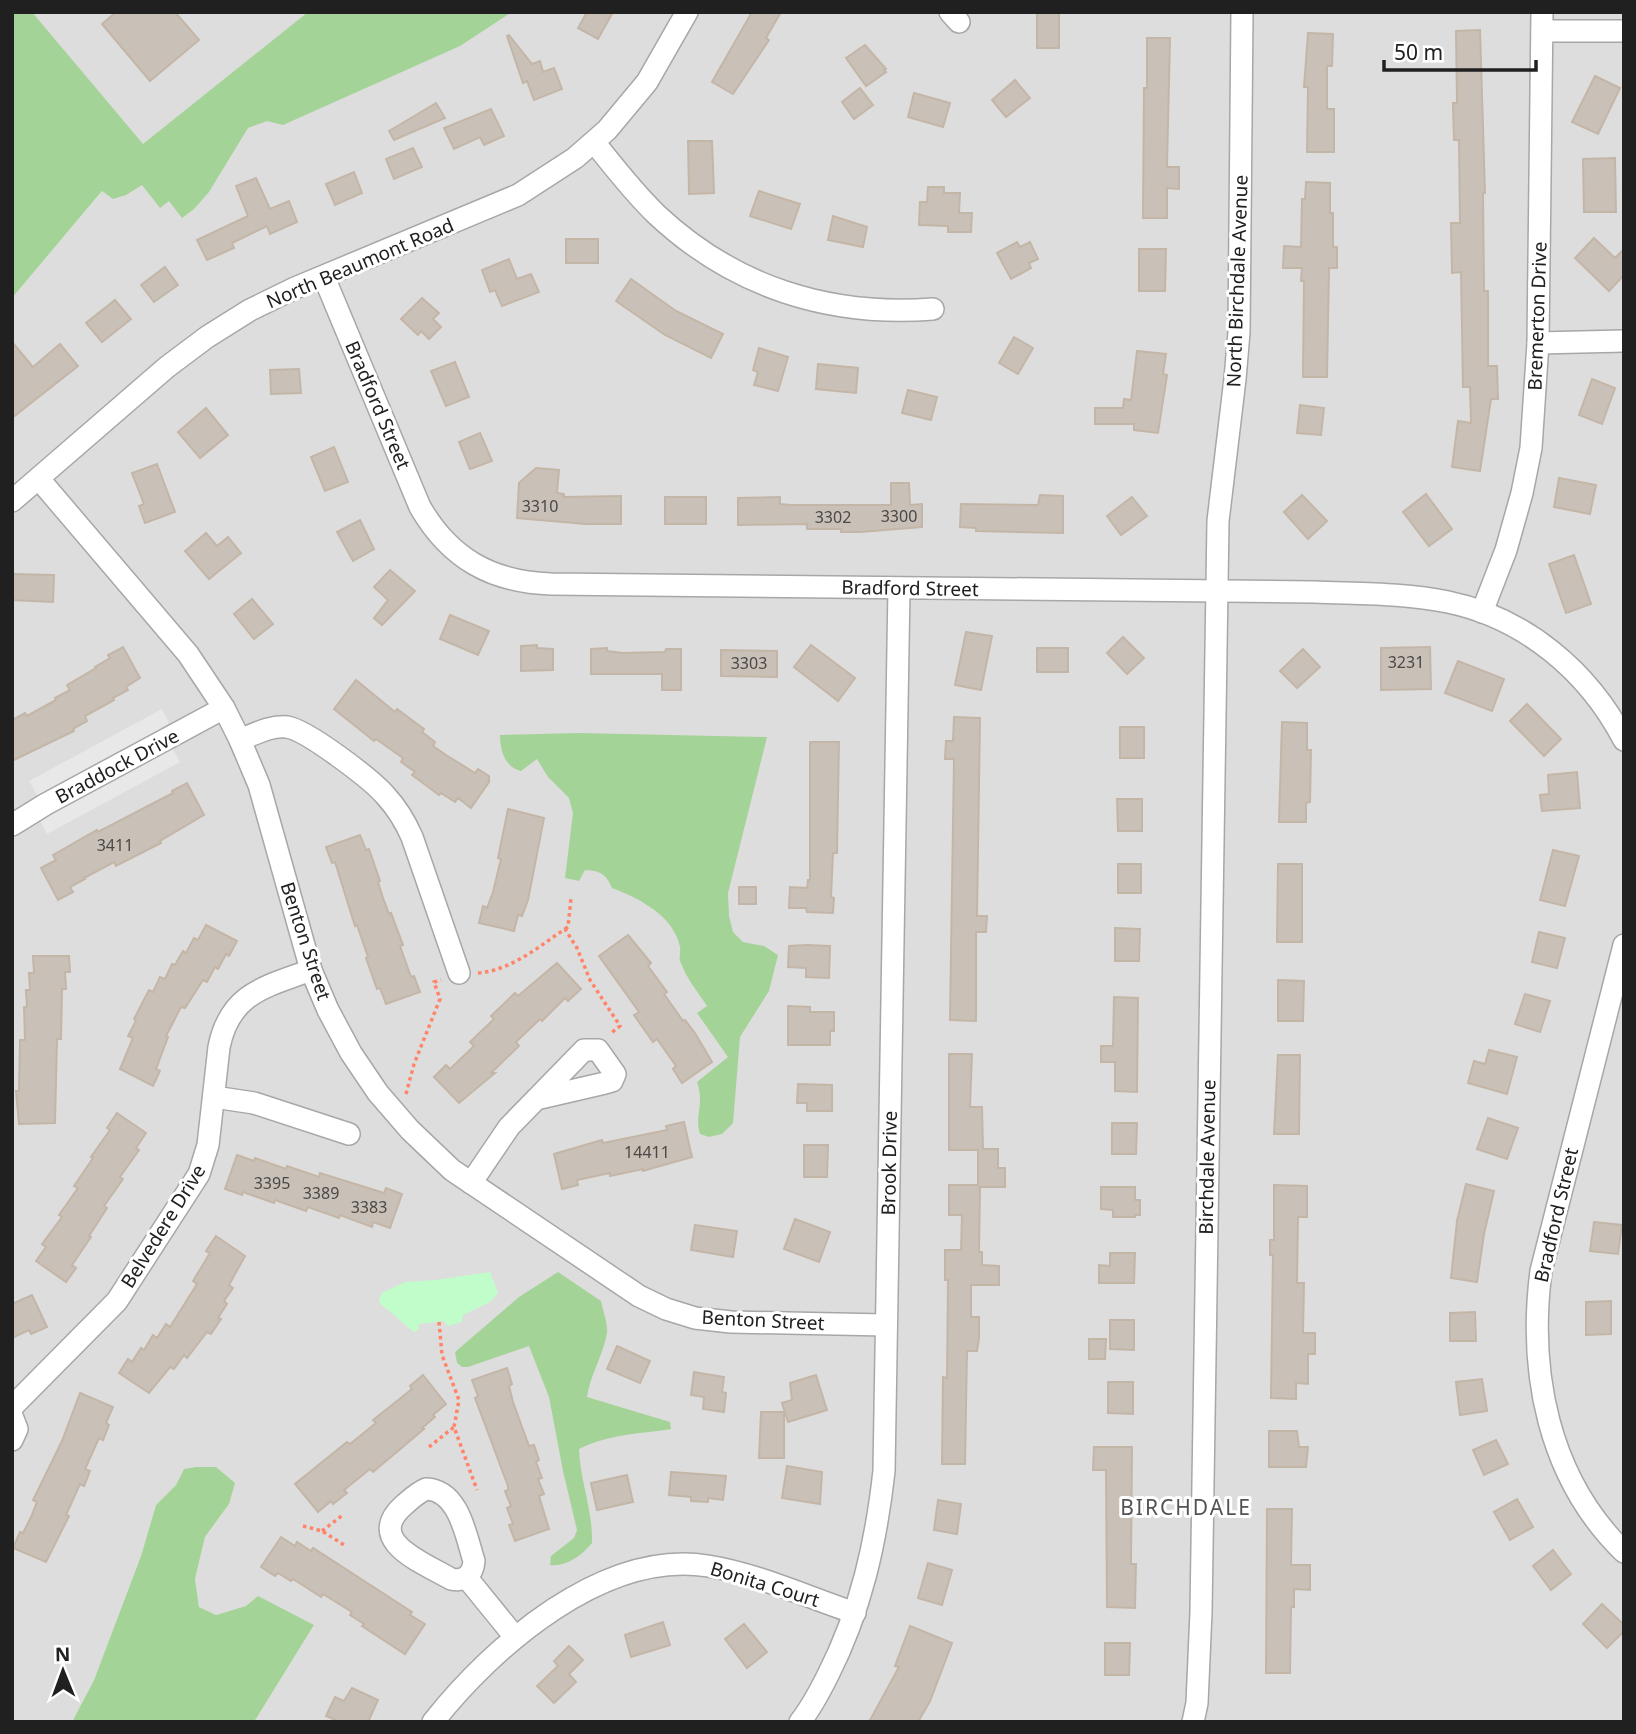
<svg xmlns="http://www.w3.org/2000/svg" width="1636" height="1734" font-family="'Noto Sans',sans-serif">
	<style>
		.residential { fill: #dedddd }
		.forest { fill: #a4d397 }
		.park { fill: #c0fdca }
		.parking { fill: #e8e8e8 }
		.building { fill: #c9c1b8; stroke: #c4b6a7; stroke-width: 2 }
		.lines { fill: none; stroke-linecap: round; stroke-linejoin: round }
		.minor-casing { stroke: #a7a7a7; stroke-width: 24 }
		.path { stroke: #ff8469; stroke-width: 3.5; stroke-dasharray: 3.5 3.5; stroke-linecap: butt }
		.minor { stroke: #fff; stroke-width: 21 }
		.labels { text-anchor: middle; stroke-width: 6; stroke-linejoin: round; paint-order: stroke }
		.number-label { font-size: 16px; fill: #4a4846 }
		.street-label { font-size: 19px; fill: #202020; stroke: #fff }
		.neighbourhood-label { font-size: 21px; letter-spacing: 2px; fill: #535353; stroke: #fff }
	</style>
	<rect width="100%" height="100%" fill="#f1eee5"/>
	<path class="residential" d="M32,12h1592v1710h-1370l60,-97 -68,-19 -30,9 -17,-8 -4,-28 10,-42 24,-33 -13,-37h-20l-12,2 -8,16 -20,20 -15,51 -47,124 -22,42h-60v-1424l130,-154z"/>
	<g class="forest">
		<path d="M12,12h20l111,132 165,-132h204l-52,34 -177,79 -16,-4 -19,7 -39,64 -15,17 -12,9 -13,-17 -9,7 -18,-23 -16,10 -13,4 -11,-8 -90,107z"/>
		<path d="M578,733l189,4 -39,156 1,23 4,16 10,10 21,4 14,9 -9,36 -29,46 -7,86 -11,11 -13,3 -9,-3c-6,-18 5,-29 -3,-52l31,-25 -31,-44 10,-7c-9,-14 -21,-28 -26,-43 -3,-5 0,-10 -1,-16 -6,-31 -41,-49 -68,-59 -6,-14 -11,-17 -27,-18l-6,11 -14,-3 8,-65 -4,-15 -21,-21 -11,-18 -16,12c-16,-4 -21,-20 -21,-36z"/>
		<path d="M558,1272l43,29c2,10 7,23 6,32 -4,23 -17,42 -20,64l83,25 1,7c-32,5 -62,5 -92,20 1,32 14,61 13,94 -10,12 -25,24 -42,22l1,-9 23,-18 3,-8 -14,-59 -14,-74 -20,-51 -61,21h-6l-5,-4 -2,-11 64,-55z"/>
		<path d="M196,1467h20l19,16 -6,21 -24,33 -10,42 4,28 17,8 30,-9 12,-10 56,29 -60,97h-182l22,-42 47,-124 15,-51 20,-20 8,-16z"/>
	</g>
	<path class="park" d="M490,1272l8,21 -8,9 -27,13 -1,7 -14,4 -4,-5 -25,3 -1,6 -4,2c-13,-10 -22,-20 -34,-28l-1,-4 3,-7 23,-11 30,-2z"/>
	<path class="parking" d="M162,709l7,14 -8,5 19,34 -133,72 -17,-32 8,-5 -9,-16z"/>
	<g class="building">
		<path d="M116,12h59l24,28 -49,41 -48,-57z"/>
		<path d="M587,12h26l-15,27 -20,-11z"/>
		<path d="M752,12h29l-15,26 3,2 -36,54 -21,-12z"/>
		<rect x="1037" y="12" width="22" height="36"/>
		<path d="M1480,30l5,163h-2l1,98h4v75h9l1,33h-7l-11,72 -28,-4 6,-46 13,2 -1,-36h-7l-2,-115 -9,1 -1,-50h9l-1,-83h-5l-1,-37h4l-1,-72z"/>
		<path d="M1308,33l25,1 -1,32h-5v43h7v43h-27l1,-65h-4z"/>
		<path d="M509,35l23,29 8,-3 3,11 11,-4 8,21 -28,11 -7,-19 -4,2 -16,-47z"/>
		<path d="M1147,38h23l-3,129h12v22l-12,-1v30h-24l1,-130h3z"/>
		<path d="M865,45l21,24 -2,1 2,2 -20,14 -20,-28z"/>
		<path d="M1595,76l25,12 -22,46 -26,-12z"/>
		<path d="M1015,80l15,18 -24,19 -14,-17z"/>
		<path d="M860,88l13,17 -19,14 -12,-17z"/>
		<path d="M914,93l36,10 -7,24 -35,-10z"/>
		<path d="M436,103l9,15 -51,22 -5,-9z"/>
		<path d="M491,109l13,27 -20,9 -4,-8 -26,12 -10,-21z"/>
		<path d="M688,141h24l2,52 -25,1z"/>
		<path d="M413,148l9,19 -28,12 -8,-20z"/>
		<path d="M1615,158l1,54h-32l-1,-53z"/>
		<path d="M354,172l8,21 -27,12 -9,-21z"/>
		<path d="M256,178l14,31 19,-8 8,21 -27,12 -3,-8 -35,17 2,5 -27,12 -10,-20 51,-24 -12,-30z"/>
		<path d="M1306,182l24,1v30h3v34h4v21h-8l-2,109h-24l1,-96h-3l1,-13h-19l1,-22 17,1 1,-48h3z"/>
		<path d="M928,187h16v6h16l-1,20h13l-1,19h-23v-6l-29,-1 1,-23h7z"/>
		<path d="M759,191l41,13 -9,25 -41,-13z"/>
		<path d="M833,216l34,11 -4,20 -35,-7z"/>
		<path d="M1594,238l21,20 9,-9v26l-15,16 -34,-33z"/>
		<rect x="566" y="239" width="32" height="24"/>
		<path d="M1017,242l3,5 10,-5 8,17 -9,4 2,5 -20,11 -14,-26z"/>
		<path d="M1139,249h27l-1,42h-26z"/>
		<path d="M509,259l8,20 14,-5 8,18 -37,14 -7,-16 -5,2 -8,-22z"/>
		<path d="M165,267l13,18 -24,17 -13,-17z"/>
		<path d="M631,279l45,32 47,23 -12,24 -46,-23 -49,-34z"/>
		<path d="M422,298l17,15 -6,6 8,8 -12,12 -8,-8 -3,4 -17,-16z"/>
		<path d="M115,300l16,19 -29,23 -16,-19z"/>
		<path d="M1014,337l19,11 -15,26 -19,-11z"/>
		<path d="M12,342l21,25 27,-23 18,22 -66,52z"/>
		<path d="M759,348l29,9 -10,34 -24,-6 4,-13 -5,-2z"/>
		<path d="M1137,351l29,3 -3,20 4,1 -9,58 -24,-3v-6h-39v-16h28l1,-9 7,1z"/>
		<path d="M455,362l14,35 -23,9 -15,-35z"/>
		<path d="M818,364l40,4 -2,25 -40,-4z"/>
		<path d="M299,369l2,24 -30,1 -1,-24z"/>
		<path d="M1592,379l23,9 -13,36 -23,-9z"/>
		<path d="M908,390l29,7 -6,23 -29,-7z"/>
		<path d="M1300,405l24,3 -3,27 -24,-2z"/>
		<path d="M206,408l22,27 -28,23 -22,-26z"/>
		<path d="M480,433l12,28 -22,8 -11,-27z"/>
		<path d="M334,447l14,35 -23,9 -14,-34z"/>
		<path d="M157,464l18,48 -30,11 -6,-17 5,-2 -12,-31z"/>
		<path d="M536,468l23,2 -2,23 7,1v3l57,-1v28h-35l-69,-6 2,-35z"/>
		<path d="M1559,478l37,7 -6,29 -36,-7z"/>
		<path d="M891,483h18l1,22 12,-1v23l-62,5h-19v-3h-34v-5l-69,1v-27l42,-1v7l11,1h100z"/>
		<path d="M1426,494l26,35 -23,17 -26,-34z"/>
		<path d="M1040,495l23,1v37l-87,-2v-3l-16,-1 1,-23 77,1z"/>
		<path d="M1302,495l25,26 -19,18 -24,-27z"/>
		<rect x="665" y="497" width="41" height="27"/>
		<path d="M1132,497l15,19 -26,19 -14,-19z"/>
		<path d="M360,520l14,29 -21,12 -16,-29z"/>
		<path d="M206,533l11,13 11,-9 13,16 -32,26 -24,-28z"/>
		<path d="M1574,555l17,49 -25,9 -17,-49z"/>
		<path d="M390,570l25,21 -33,34 -8,-7 14,-18 -14,-13z"/>
		<path d="M12,574l42,1 -1,27 -41,-2z"/>
		<path d="M252,599l21,25 -19,15 -20,-25z"/>
		<path d="M450,615l39,16 -11,24 -38,-16z"/>
		<path d="M966,632l26,4 -11,54 -26,-5z"/>
		<path d="M1123,637l21,21 -17,16 -20,-21z"/>
		<path d="M537,645v3l16,1v21l-32,1v-25z"/>
		<path d="M811,645l44,33 -17,23 -44,-34z"/>
		<path d="M123,647l17,31 -14,9 2,3 -15,8 1,2 -29,16 2,5 -14,8 1,2 -62,30v-41l13,-7 2,3 29,-16 -1,-2 15,-8 -3,-5 29,-17 -1,-1 15,-9 -2,-3z"/>
		<path d="M1430,647l1,42 -50,1v-42z"/>
		<path d="M607,648v3l16,2 42,-1 1,-3h15v41h-19v-16h-71v-25z"/>
		<rect x="1037" y="648" width="31" height="24"/>
		<path d="M1303,649l17,18 -23,21 -17,-17z"/>
		<path d="M721,650l56,1v26l-56,-1z"/>
		<path d="M1458,661l46,18 -12,32 -47,-18z"/>
		<path d="M356,680l39,32 2,-3 27,20 -2,3 13,10 -2,4 13,9 29,18 3,-4 11,7v6l-18,26 -13,-10 -3,4 -14,-9 -2,2 -27,-20 3,-3 -14,-10 2,-4 -27,-19 -2,2 -40,-32z"/>
		<path d="M1527,704l34,35 -17,17 -34,-35z"/>
		<path d="M954,717l26,1 -3,198h10l-1,16h-10v89l-26,-1 4,-261h-9l1,-18h7z"/>
		<path d="M1282,722l25,1v27h4l-1,52 -4,1v19h-27z"/>
		<rect x="1120" y="727" width="24" height="31"/>
		<path d="M810,742h29l-2,111h-4l-2,44 3,1 -1,15 -26,-1 -1,-4h-17l1,-21 17,1 1,-8h2z"/>
		<path d="M1577,772l3,36 -38,3 -2,-16 9,-1 -1,-19z"/>
		<path d="M187,783l17,32 -44,26 1,2 -45,23 -2,-4 -30,16 1,1 -15,8 3,5 -15,8 -17,-32 15,-8 -3,-5 44,-25 1,2 75,-39 -1,-2z"/>
		<path d="M1117,799h25v32h-24z"/>
		<path d="M508,809l36,9 -16,82 -6,16 -4,-1 -4,16 -35,-8 4,-17 4,2 6,-16 8,-33 -3,-1z"/>
		<path d="M360,835l6,15 3,-1 11,32 -2,1 5,16 6,16 2,-1 12,32 -3,1 11,31 3,-1 6,16 -34,12 -6,-16 -3,1 -11,-31 2,-1 -11,-32 -2,1 -20,-64 -3,1 -6,-16z"/>
		<path d="M1553,850l26,6 -14,50 -25,-6z"/>
		<rect x="1118" y="864" width="23" height="29"/>
		<path d="M1278,864h24v78h-25z"/>
		<rect x="739" y="887" width="17" height="17"/>
		<path d="M206,925l31,16 -8,15 -3,-2 -8,15 -3,-2 -8,15 -4,-2 -18,28 -4,-1 -15,29 2,1 -12,32 4,2 -7,15 -33,-17 13,-31 -5,-2 8,-15 -2,-2 15,-29 4,2 7,-15 5,2 7,-15 3,1 8,-14 3,2 8,-15 4,2z"/>
		<path d="M1115,928l25,1 -1,32h-24z"/>
		<path d="M1539,932l26,6 -8,30 -25,-6z"/>
		<path d="M628,935l23,28 -3,3 19,26 -3,2 19,27 2,-1 10,13 17,29 -30,21 -9,-14 3,-3 -19,-27 -4,3 -19,-27 5,-3 -40,-56z"/>
		<path d="M807,945l23,1 -1,32 -23,-1v-9l-18,-1 1,-21z"/>
		<path d="M33,956h36l1,16h-5l1,17h-4l-1,50h-4l-2,84 -36,1 -3,-33h3l1,-51h5l-1,-33h3l-1,-17h4l-1,-17h5z"/>
		<path d="M557,963l24,26 -13,12 -3,-3 -23,23 -2,-2 -24,23 3,4 -28,27h4l-36,30 -25,-26 12,-12 4,4 24,-23 -4,-4 24,-23 -3,-3 24,-23 3,3z"/>
		<path d="M1278,980l26,1 -1,40h-25z"/>
		<path d="M1525,994l25,7 -10,31 -25,-8z"/>
		<path d="M1114,997l24,1 -1,94 -22,-1v-29h-14v-16h12z"/>
		<path d="M788,1006l22,1v5h24v19h-4v14h-42z"/>
		<path d="M1489,1050l28,7 -10,37 -39,-11 6,-22 11,3z"/>
		<path d="M949,1054h23l-2,53h12l1,42h15v19h7v19h-25l-1,65h3v13l17,1v19h-28v32h8v21l-2,13h-10l-2,113h-23l1,-87 4,1 1,-98h-3v-30h16l1,-35h-13v-30h29v-35h-29z"/>
		<path d="M1278,1055h22l-1,79h-25z"/>
		<path d="M798,1084l34,1v26h-25v-8h-10z"/>
		<path d="M117,1113l29,20 -10,15 3,2 -19,27 3,2 -19,27 3,2 -18,28 2,1 -19,28 4,3 -10,14 -30,-21 10,-14 -4,-3 20,-27 -3,-2 19,-27 -4,-2 19,-28 -2,-1 19,-27 -3,-2z"/>
		<path d="M1488,1118l30,10 -11,31 -30,-10z"/>
		<path d="M684,1122l8,35 -49,14v-2l-33,7v-3l-33,7 1,5 -16,4 -8,-35 48,-14 1,3 64,-13 -1,-4z"/>
		<path d="M1112,1123h25l-1,31h-24z"/>
		<path d="M804,1145h24l-1,32h-23z"/>
		<path d="M237,1155l17,6 1,-3 31,11 1,-3 32,11 1,-4 64,20 2,-5 16,6 -12,34 -17,-6 -1,5 -32,-12 -1,3 -31,-11 -2,4 -31,-11 -1,3 -31,-11 -1,3 -17,-6z"/>
		<path d="M1466,1184l28,7 -10,43 -7,48 -26,-4 6,-57z"/>
		<path d="M1274,1185l33,1v31h-9l-1,66h7l-1,50h12v21h-7v30l-12,-1v16l-25,-1 2,-143h-3v-15h4z"/>
		<path d="M1101,1187h34v13h5v15h-5v2h-22v-7l-12,-1z"/>
		<path d="M795,1219l35,13 -11,30 -35,-13z"/>
		<path d="M1594,1222l28,3 -4,29 -28,-3z"/>
		<path d="M695,1225l42,6 -4,26 -42,-7z"/>
		<path d="M216,1236l29,20 -16,29 4,3 -9,13 3,3 -9,14 3,1 -10,15 -4,-2 -20,26 -3,-3 -10,14 -4,-2 -21,26 -30,-20 9,-14 4,3 9,-14 3,2 9,-15 4,3 9,-14 4,3 27,-43 -4,-3 17,-28 -4,-2z"/>
		<path d="M1110,1253h25l-1,30h-35v-18l11,1z"/>
		<path d="M32,1295l15,32 -16,7 -2,-4 -17,8v-34z"/>
		<path d="M1611,1301v33l-25,1v-33z"/>
		<path d="M1475,1312l1,29h-26v-28z"/>
		<path d="M1110,1320h24v30l-24,-1z"/>
		<path d="M1089,1339h17l-1,20h-16z"/>
		<path d="M617,1346l33,15 -10,22 -33,-14z"/>
		<path d="M507,1368l5,16 -3,2 4,16 16,44 5,-1 5,15 -3,2 6,16 -4,1 6,15 -5,2 10,33 -34,12 -6,-16 4,-1 -6,-16 4,-2 -6,-15 3,-1v-4l-33,-88 3,-2 -6,-16z"/>
		<path d="M694,1372l30,5 -2,15 4,1 -2,19 -21,-3 1,-12 -13,-2z"/>
		<path d="M423,1375l23,29 -13,11 2,2 -13,11 2,1 -26,22 -25,21 -3,-3 -26,21 3,3 -14,11 -2,-3 -13,11 -23,-28 52,-42 3,2 26,-21 -3,-3 39,-31 -2,-3z"/>
		<path d="M816,1375l11,35 -39,12 -6,-19 10,-3 -2,-17z"/>
		<path d="M1482,1379l5,32 -27,4 -4,-33z"/>
		<path d="M1108,1382h25v32l-25,-1z"/>
		<path d="M80,1393l33,14 -7,16 3,2 -6,15 -4,-2 -14,31 5,2 -6,15 -4,-2 -14,31 3,1 -23,46 -33,-14 7,-16 3,1 8,-16 6,-15 -4,-2 29,-59z"/>
		<path d="M761,1412h23v46h-25z"/>
		<path d="M1269,1431h28l2,16h9l-2,20h-37z"/>
		<path d="M1496,1440l12,24 -24,11 -11,-25z"/>
		<path d="M1094,1447h38l-1,117h5l-1,44 -28,-1 -1,-137h-13z"/>
		<path d="M787,1466l35,6 -2,32 -38,-6z"/>
		<path d="M671,1472l55,4 -3,24 -15,-2v4l-17,-1v-4l-22,-2z"/>
		<path d="M627,1475l6,27 -36,8 -6,-27z"/>
		<path d="M1517,1499l16,28 -23,13 -16,-28z"/>
		<path d="M938,1500l23,4 -4,30 -23,-4z"/>
		<path d="M1267,1509h25l-1,56h19v25l-16,-1v18h-3l-1,66h-24z"/>
		<path d="M281,1537l14,9 2,-4 14,9 2,-3 99,64 -2,3 15,9 -20,30 -43,-28 2,-2 -14,-9 2,-3 -29,-18 -2,3 -28,-18 -2,2 -13,-8 -3,3 -14,-9z"/>
		<path d="M1553,1550l18,24 -20,16 -18,-24z"/>
		<path d="M928,1563l24,7 -10,35 -24,-7z"/>
		<path d="M1602,1604l22,21v6l-17,17 -24,-24z"/>
		<path d="M663,1622l7,23 -39,12 -6,-22z"/>
		<path d="M744,1624l23,28 -20,16 -22,-29z"/>
		<path d="M910,1626l42,17 -22,58 -12,21h-49l30,-55 -4,-1z"/>
		<path d="M1105,1643h25l-1,32h-24z"/>
		<path d="M569,1646l14,14 -14,14 7,8 -22,21 -17,-17 21,-20 -4,-5z"/>
		<path d="M352,1688l26,12 -10,22h-28l-14,-6 9,-19 9,4z"/>
	</g>
	<g class="lines">
		<defs>
			<g id="minor">
				<path d="M950,12l9,10"/>
				<path d="M1542,31h82"/>
				<path d="M594,142c20,25 40,51 63,73 77,72 172,102 276,94"/>
				<path d="M324,277l96,230c30,52 72,75 131,77l763,8c44,2 90,1 134,10 77,16 140,69 176,138"/>
				<path d="M1538,343l86,-2"/>
				<path d="M39,479l149,175 36,54 16,32 19,45 52,185 17,40 23,43 27,40 32,37 42,40 187,126 27,13 29,9 36,4 155,3"/>
				<path d="M12,501l155,-134 40,-30 43,-27 45,-22 223,-93 57,-37 32,-28 40,-48 40,-70"/>
				<path d="M1482,612l24,-62 16,-57 9,-45 7,-105 4,-331"/>
				<path d="M240,740c15,-6 31,-15 47,-13 20,3 84,52 98,68 12,13 20,26 27,42l47,136"/>
				<path d="M12,825l34,-21 178,-96"/>
				<path d="M1624,945l-83,326c-13,101 7,207 83,281"/>
				<path d="M214,1097l40,6 95,31"/>
				<path d="M471,1183l38,-56 75,-77h14l17,24 -3,7 -7,2 -69,16"/>
				<path d="M12,1407l105,-106 82,-127 9,-29 11,-98c11,-54 46,-60 92,-77"/>
				<path d="M12,1416l5,13 -5,11"/>
				<path d="M426,1489c33,1 40,47 48,72 -1,13 -9,21 -23,18 -27,-16 -88,-38 -47,-74 7,-6 13,-12 22,-16z"/>
				<path d="M467,1578l48,59"/>
				<path d="M433,1722c60,-76 171,-173 275,-156 50,8 99,31 147,47"/>
				<path d="M800,1722c11,-14 20,-31 28,-47 33,-65 48,-132 56,-204l15,-883"/>
				<path d="M1193,1722l4,-19 4,-91 17,-1091 17,-142 4,-47 3,-320"/>
			</g>
		</defs>
		<use href="#minor" class="minor-casing"/>
		<g class="path">
			<path d="M565,929l3,-2 3,-29"/>
			<path d="M478,973c34,-3 60,-26 87,-44l12,19 13,32 30,46 -10,8"/>
			<path d="M406,1094l8,-30 26,-65 -6,-17 7,-2"/>
			<path d="M439,1322l3,33 17,45 -5,27 23,63"/>
			<path d="M429,1447l25,-20"/>
			<path d="M303,1526l19,5 22,14"/>
			<path d="M322,1531l22,-17"/>
		</g>
		<use href="#minor" class="minor"/>
	</g>
	<g class="labels">
		<g class="number-label">
			<text x="540" y="512">3310</text>
			<text x="899" y="522">3300</text>
			<text x="833" y="523">3302</text>
			<text x="1406" y="668">3231</text>
			<text x="749" y="669">3303</text>
			<text x="115" y="851">3411</text>
			<text x="647" y="1158">14411</text>
			<text x="272" y="1189">3395</text>
			<text x="321" y="1199">3389</text>
			<text x="369" y="1213">3383</text>
		</g>
		<g class="street-label">
			<text transform="translate(360 263) rotate(-23)" y="7">North Beaumont Road</text>
			<text transform="translate(1237 281) rotate(-88)" y="7">North Birchdale Avenue</text>
			<text transform="translate(1537 316) rotate(-88)" y="7">Bremerton Drive</text>
			<text transform="translate(378 405) rotate(67)" y="7">Bradford Street</text>
			<text transform="translate(910 588) rotate(1)" y="7">Bradford Street</text>
			<text transform="translate(117 766) rotate(-28)" y="7">Braddock Drive</text>
			<text transform="translate(306 941) rotate(72)" y="7">Benton Street</text>
			<text transform="translate(1207 1157) rotate(-89)" y="7">Birchdale Avenue</text>
			<text transform="translate(889 1163) rotate(-89)" y="7">Brook Drive</text>
			<text transform="translate(1556 1215) rotate(-77)" y="7">Bradford Street</text>
			<text transform="translate(163 1226) rotate(-58)" y="7">Belvedere Drive</text>
			<text transform="translate(763 1320) rotate(3)" y="7">Benton Street</text>
			<text transform="translate(765 1584) rotate(17)" y="7">Bonita Court</text>
		</g>
		<g class="neighbourhood-label">
			<text x="1186" y="1515">BIRCHDALE</text>
		</g>
	</g>
	<rect width="1636" height="1734" fill="none" stroke="#202020" stroke-width="28"/>
	<g transform="translate(63 1671) rotate(359)" stroke="#ffffff" stroke-width="5" paint-order="stroke">
	<path d="M0-5L12 26L0 18L-12 26Z" fill="#202020"/>
	<text y="-10" font-size="19" font-weight="bold" text-anchor="middle" fill="#202020">N</text>
	</g>
	<path d="M1384 60v10h152v-10" fill="none" stroke="#202020" stroke-width="3.5"/>
	<text x="1394" y="60" font-size="21" fill="#202020" stroke="#ffffff" stroke-width="5" paint-order="stroke">50 m</text>
</svg>
